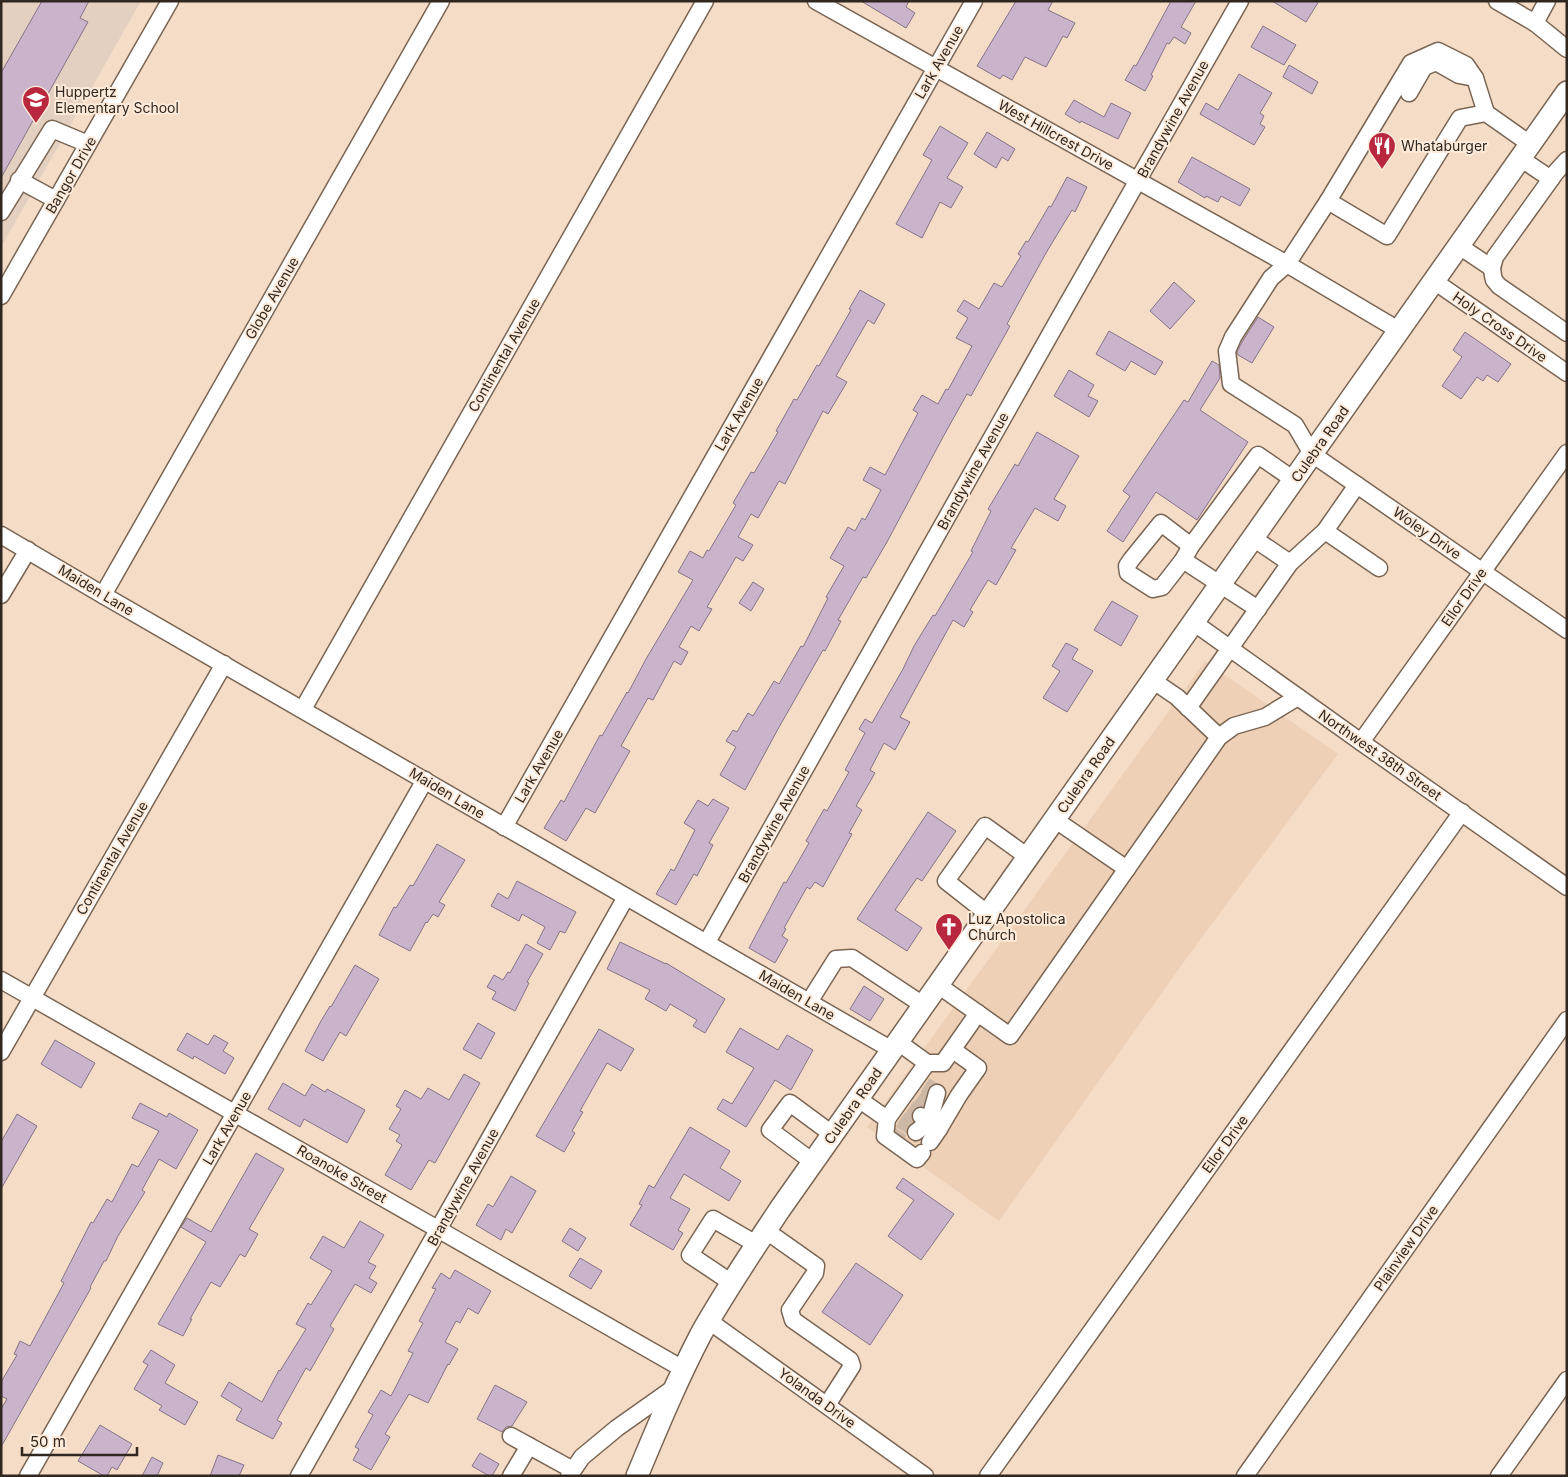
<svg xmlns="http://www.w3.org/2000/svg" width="1568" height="1477" font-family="Inter,sans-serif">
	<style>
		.built { fill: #eed0b6 }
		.education { fill: #e3d0c1 }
		.building { fill: #c9b4cb; stroke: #867388 }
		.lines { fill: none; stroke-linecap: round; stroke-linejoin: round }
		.minor-tunnel { stroke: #cdb8a6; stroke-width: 16; stroke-dasharray: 16 8; stroke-linecap: butt }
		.minor-casing { stroke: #7a6553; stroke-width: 19 }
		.major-casing { stroke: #7a6553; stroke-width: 24 }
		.minor { stroke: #fff; stroke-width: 16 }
		.major { stroke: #fff; stroke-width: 21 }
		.labels { text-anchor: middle; stroke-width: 4; stroke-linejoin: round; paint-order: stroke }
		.street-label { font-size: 14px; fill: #302720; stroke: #feead9 }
		.poi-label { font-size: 14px; fill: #302720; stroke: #feead9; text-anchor: start }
	</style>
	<rect width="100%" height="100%" fill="#f4dcc7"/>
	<path class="built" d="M1205,661l133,93 -147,198 -192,269 -132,-94z"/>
	<path class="education" d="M1,1h140l-140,246z"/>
	<g class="building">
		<path d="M42,1h47l-9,17 8,4 -87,156v-105z"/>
		<path d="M861,1h48l-3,6 9,6 -9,15z"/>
		<path d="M1016,1h37l-5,9 27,13 -8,15 -4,-2 -17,31 -21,-10 -13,23 -9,-5 -3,4 -23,-13z"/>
		<path d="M1171,1h25l-15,26 10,6 -6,11 -11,-7 -5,7 -2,-1 -16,32 2,1 -8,15 -20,-11 9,-15 2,1z"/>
		<path d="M1272,1h47l-13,21z"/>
		<path d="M1263,26l33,19 -12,20 -33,-18z"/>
		<path d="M1289,65l29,17 -6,12 -29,-17z"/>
		<path d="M1239,74l33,19 -12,20 4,3 -4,8 5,3 -11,18 -54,-31 6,-11 12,7z"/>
		<path d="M1074,100l30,17 7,-14 20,10 -13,26 -37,-18 -1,2 -15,-9z"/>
		<path d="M940,126l28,17 -21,35 16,9 -12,21 -11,-6 -18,36 -26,-14 36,-64 -9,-5z"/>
		<path d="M987,132l28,17 -7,12 -6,-4 -6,11 -22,-14z"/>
		<path d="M1192,157l58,32 -10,17 -19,-10 -3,6 -12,-6 -1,2 -27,-16z"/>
		<path d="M1067,177l20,10 -12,25 -3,-2 -26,43 -39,71 3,2 -39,70 -4,-2 -24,43 -56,105 -21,36 -3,-1 -25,43 3,1 -16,30 -2,-1 -45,79 -33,61 -25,-15 16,-28 -10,-6 7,-11 4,2 11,-19 5,3 21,-35 5,3 22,-38 2,1 25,-49 -2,-1 18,-31 -14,-8 18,-31 7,4 7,-13 3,2 16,-30 -18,-10 7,-13 15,8 33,-62 -5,-3 9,-15 16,9 8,-15 2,1 24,-44 -16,-8 12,-20 -11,-7 7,-11 15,9 15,-26 8,4 19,-31 -3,-2 8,-13 2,1 21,-36 2,1z"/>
		<path d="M1174,282l21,19 -25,28 -20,-18z"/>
		<path d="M860,290l25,14 -11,20 -6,-4 -32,56 11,6 -19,32 -5,-3 -38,73 -6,-3 -21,37 -7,-4 -13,23 15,8 -10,16 -7,-4 -29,50 5,2 -13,22 -8,-5 -12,21 9,5 -7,13 -7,-4 -21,39 -5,-2 -27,48 9,5 -35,62 -9,-5 -20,33 -22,-13 17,-28 3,2 36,-67 2,1 25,-44 1,1 18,-34 47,-79 -15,-8 12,-21 13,7 4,-8 2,1 27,-46 -3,-2 18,-31 3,1 24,-41 -2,-1 18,-32 3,1 20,-35 2,1 32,-56 -2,-1z"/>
		<path d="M1258,317l16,10 -22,36 -14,-8 -1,-3 5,-10z"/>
		<path d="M1109,331l54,31 -8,13 -24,-14 -6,10 -29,-17z"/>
		<path d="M1465,332l46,32 -13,18 -11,-7 -4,6 -6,-4 -16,22 -19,-13 20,-29 -9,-7z"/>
		<path d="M1212,361l7,4 1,13 -20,32 48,32 -51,78 -41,-28 -33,50 -16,-11 23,-35 -7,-5 61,-91 4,2z"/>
		<path d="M1069,370l25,15 -6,11 10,5 -9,16 -35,-21z"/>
		<path d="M1037,432l42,24 -25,43 12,7 -8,15 -23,-13 -24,40 5,2 -20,35 -8,-5 -18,30 3,2 -9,15 -11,-7 -53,97 10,5 -15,28 -11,-7 -14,27 5,3 -19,33 6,4 -13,23 3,1 -29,53 -8,-5 -5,7 -3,-2 -23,41 2,1 -4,7 6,4 -13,23 -26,-15 35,-66 2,1 23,-40 -3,-2 18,-32 3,2 22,-39 -4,-2 20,-37 -6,-4 6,-10 7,4 31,-54 11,-23 19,-31 2,1 38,-64 -2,-1 20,-40 -3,-2 27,-45 3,2z"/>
		<path d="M753,582l11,7 -13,22 -12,-8z"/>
		<path d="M1112,601l26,15 -17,30 -27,-16z"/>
		<path d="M1066,643l12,6 -6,10 21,12 -26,41 -24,-14 17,-27 -8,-5z"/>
		<path d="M713,799l16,9 -20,35 4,2 -16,31 -3,-2 -18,31 -20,-11 15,-25 3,2 21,-41 -11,-7 14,-23 10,6z"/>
		<path d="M928,812l28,19 -34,50 -5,-3 -22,32 27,18 -15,23 -50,-32z"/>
		<path d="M437,844l28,16 -26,42 6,3 -7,12 -5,-3 -6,9 -1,-1 -16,29 -31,-16 15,-28 2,1 14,-23 3,1z"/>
		<path d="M517,881l59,31 -11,21 -5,-2 -10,19 -13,-7 8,-16 -23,-13 -3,7 -28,-15 7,-13 10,6z"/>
		<path d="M620,942l46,22v-1l59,36 -20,34 -12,-7 4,-6 -27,-16 -4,7 -21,-12 5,-9 -43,-21z"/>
		<path d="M526,944l17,10 -16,28 2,1 -14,28 -23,-12 4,-7 -9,-5 7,-12 9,5 5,-8 2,1z"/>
		<path d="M355,965l24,14 -33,57 -6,-4 -17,29 -18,-10 16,-30 9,-15 1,1z"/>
		<path d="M864,986l20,13 -14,22 -20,-12z"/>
		<path d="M478,1023l17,10 -14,26 -18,-10z"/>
		<path d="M740,1028l38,22 9,-15 26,15 -22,40 -16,-10 -29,47 -29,-18 6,-10 9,5 22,-36 -28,-16z"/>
		<path d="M599,1029l35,20 -13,22 -14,-8 -27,48 3,1 -11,19 3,2 -11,19 -28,-16z"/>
		<path d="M187,1033l21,12 6,-10 14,8 -5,8 11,7 -9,16 -31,-18 -1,3 -16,-9z"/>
		<path d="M55,1040l40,23 -14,25 -40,-24z"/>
		<path d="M464,1074l16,9 -45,80 -6,-3 -18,30 -26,-15 17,-30 -6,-4 4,-6 -11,-6 12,-20 -5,-3 9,-16 16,9 7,-11 21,12z"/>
		<path d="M283,1083l22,13 7,-12 13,8 2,-3 38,21 -18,33 -43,-24 -4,8 -32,-18z"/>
		<path d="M140,1103l27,14 2,-4 29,17 -22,39 -17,-10 -17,31 3,2 -27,44 -12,25h-2l-14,26 1,1 -90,159v-38l6,-10 -6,-3v-14l16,-27 -3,-1 6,-13 10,5 34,-63 -3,-2 30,-59 2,1 14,-24 5,3 20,-38 6,3 21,-36 -27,-13z"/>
		<path d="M17,1114l20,12 -36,63v-47z"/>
		<path d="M690,1127l40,24 -10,17 21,13 -12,20 -45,-27 -14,24 20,11 -12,21 5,3 -10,17 -43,-25 12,-20 -3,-1 10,-19 5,3z"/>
		<path d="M256,1153l28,16 -35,60 9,5 -13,23 -5,-3 -20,33 -9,-5 -21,37h2l-9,17 -25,-12 48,-82 -25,-15 6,-9 24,14z"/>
		<path d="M511,1176l25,15 -24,42 -6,-4 -5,11 -25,-15 12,-21 5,3z"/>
		<path d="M903,1178l51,36 -33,46 -33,-24 26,-36 -18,-12z"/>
		<path d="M360,1221l24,14 -16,27 8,4 -7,12 8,5 -6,10 -16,-9 -25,42 4,3 -24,42 -4,-3 -29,52 5,3 -9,16 -37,-19 6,-11 -21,-13 8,-14 33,20 17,-32 1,1 26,-42 -10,-5 12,-21 3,2 21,-34 -22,-13 13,-22 21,12z"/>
		<path d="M570,1228l16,10 -8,13 -16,-10z"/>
		<path d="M580,1258l22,13 -11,18 -22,-13z"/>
		<path d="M856,1263l47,32 -33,50 -48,-33z"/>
		<path d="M455,1270l36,21 -13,23 -10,-6 -8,15 -4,-2 -11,21 13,7 -9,16 -1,-1 -20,39 -19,-9 -24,40 5,3 -19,33 -18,-10 6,-11 -4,-2 18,-32 -5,-3 13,-22 10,6 22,-43 -5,-2 15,-28 -4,-2 17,-32 -4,-1 9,-15 9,6z"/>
		<path d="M151,1350l24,15 -10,18 33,19 -13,23 -26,-15 3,-4 -28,-17 14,-24 -5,-3z"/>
		<path d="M495,1385l32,17 -15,24 -6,1 -4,5 -25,-13z"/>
		<path d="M100,1425l32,19 -15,26 -5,-3 -5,9h-3l-26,-15z"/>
		<path d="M480,1453l19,11 -7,12h-3l-17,-10z"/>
		<path d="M218,1455l26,10 -5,11h-29z"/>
		<path d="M152,1457l11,6 -6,13h-15z"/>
	</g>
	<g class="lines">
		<g class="minor-tunnel">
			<path d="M925,1085l12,8"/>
			<path d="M918,1097l11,8"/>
			<path d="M909,1108l12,8"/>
			<path d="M900,1120l13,8"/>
			<path d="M890,1134l12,8 14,-10"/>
		</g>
		<defs>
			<g id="minor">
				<path d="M816,1l471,263 113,67"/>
				<path d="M1497,1l38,22 12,-22"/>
				<path d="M1535,23l32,26"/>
				<path d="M1409,93l15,-26 12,-5 23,13 16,3"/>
				<path d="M1530,144l-44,-31 -26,5 -73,118 -59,-35 -41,63 -16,14 -38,59 -6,14 4,33 64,41 17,29 255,176"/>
				<path d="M1520,158l31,21"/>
				<path d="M1567,160l-11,12 -61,85 -3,11 1,8 1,4 5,6 68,47"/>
				<path d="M19,180l37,20"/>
				<path d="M1328,201l83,-138 27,-12 28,14 9,13 11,35"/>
				<path d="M1,212l51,-83 36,15"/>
				<path d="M1459,246l33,22"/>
				<path d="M1434,281l133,92"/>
				<path d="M1,296l169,-295"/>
				<path d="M1325,531l54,37"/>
				<path d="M1,535l102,60 789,455"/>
				<path d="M1253,538l37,25"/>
				<path d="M1183,560l-21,27 -9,2 -25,-16 -1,-7 4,-6 30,-37 30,23"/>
				<path d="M1,595l27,-45"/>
				<path d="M103,595l338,-594"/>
				<path d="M1258,609l-75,-49 8,-14 67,-91 36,25"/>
				<path d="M1193,622l168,120 206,145"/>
				<path d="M1152,680l25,17 42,40"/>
				<path d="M1188,708l102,-145 35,-32 32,-46"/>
				<path d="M303,709l402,-708"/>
				<path d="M1361,742l206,-289"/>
				<path d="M1054,819l73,50"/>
				<path d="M504,827l470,-826"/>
				<path d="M988,914l-42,-33 39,-55 43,31"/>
				<path d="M707,942l353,-625 180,-316"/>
				<path d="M1,980l682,389"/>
				<path d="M938,985l72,51 209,-299 15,-11 31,-9 33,-20"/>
				<path d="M809,1002l27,-43 16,-1 71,47"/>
				<path d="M898,1042l29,21h16l35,-50"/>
				<path d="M1,1052l223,-388"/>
				<path d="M857,1098l30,21 40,-56"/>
				<path d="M921,1116l18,13 20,-34 19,-27 -25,-18"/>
				<path d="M887,1119l-2,17 32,23 5,-6"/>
				<path d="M916,1132l13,-10 8,-29"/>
				<path d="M930,1142l9,-13"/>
				<path d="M813,1162l-43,-32 20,-27 42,31"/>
				<path d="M765,1230l51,36 -1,7 -25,37 3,10 57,40 2,6 -25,39"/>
				<path d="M732,1283l-42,-28 23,-36 43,25"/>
				<path d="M709,1321l216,155"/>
				<path d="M511,1436l62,34"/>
				<path d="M28,1476l397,-696"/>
				<path d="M299,1476l327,-579"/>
				<path d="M511,1476l18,-30"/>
				<path d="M569,1476l13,-19 35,-29 58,-41"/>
				<path d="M988,1476l474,-664"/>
				<path d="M1245,1476l322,-456"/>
				<path d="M1499,1476l68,-96"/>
			</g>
			<path id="major" d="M637,1476c20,-48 40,-96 64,-142 24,-43 52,-84 79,-125l787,-1117"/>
		</defs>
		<use href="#minor" class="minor-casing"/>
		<use href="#major" class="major-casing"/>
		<use href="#minor" class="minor"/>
		<use href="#major" class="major"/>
	</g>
	<defs>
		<symbol id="school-pin" viewBox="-11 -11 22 30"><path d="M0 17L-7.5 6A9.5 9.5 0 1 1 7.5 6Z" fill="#b9273e" stroke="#feead9"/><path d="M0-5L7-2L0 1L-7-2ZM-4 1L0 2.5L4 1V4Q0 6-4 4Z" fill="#fff"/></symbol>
		<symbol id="restaurant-pin" viewBox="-11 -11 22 30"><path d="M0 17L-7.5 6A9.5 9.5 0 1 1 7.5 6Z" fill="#b9273e" stroke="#feead9"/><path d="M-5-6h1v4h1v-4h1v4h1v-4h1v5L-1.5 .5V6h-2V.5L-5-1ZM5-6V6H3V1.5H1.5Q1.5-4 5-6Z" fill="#fff"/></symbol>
		<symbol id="church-pin" viewBox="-11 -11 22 30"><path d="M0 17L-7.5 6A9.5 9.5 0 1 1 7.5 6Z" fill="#b9273e" stroke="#feead9"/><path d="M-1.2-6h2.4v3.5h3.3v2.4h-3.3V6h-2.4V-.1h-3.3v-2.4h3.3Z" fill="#fff"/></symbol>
	</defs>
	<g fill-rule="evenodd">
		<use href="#school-pin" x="20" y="84" width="32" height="43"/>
		<use href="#restaurant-pin" x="1366" y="130" width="32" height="43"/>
		<use href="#church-pin" x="933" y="911" width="32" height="43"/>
	</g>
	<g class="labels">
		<g class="street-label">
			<text transform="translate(939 62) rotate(-60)" y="5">Lark Avenue</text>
			<text transform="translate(1173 119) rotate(-61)" y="5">Brandywine Avenue</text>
			<text transform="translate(1056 135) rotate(29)" y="5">West Hillcrest Drive</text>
			<text transform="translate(71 175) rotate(-60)" y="5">Bangor Drive</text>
			<text transform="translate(272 298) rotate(-60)" y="5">Globe Avenue</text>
			<text transform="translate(1500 327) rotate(35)" y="5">Holy Cross Drive</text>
			<text transform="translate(504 355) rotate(-60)" y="5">Continental Avenue</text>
			<text transform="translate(739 414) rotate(-60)" y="5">Lark Avenue</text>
			<text transform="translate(1320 444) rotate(-55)" y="5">Culebra Road</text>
			<text transform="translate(973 471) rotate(-61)" y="5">Brandywine Avenue</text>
			<text transform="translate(1427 533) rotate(35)" y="5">Woley Drive</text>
			<text transform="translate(96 590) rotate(31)" y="5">Maiden Lane</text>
			<text transform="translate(1464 597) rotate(-55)" y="5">Ellor Drive</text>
			<text transform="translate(1380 755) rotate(35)" y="5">Northwest 38th Street</text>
			<text transform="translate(539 766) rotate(-60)" y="5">Lark Avenue</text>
			<text transform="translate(1086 775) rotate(-55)" y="5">Culebra Road</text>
			<text transform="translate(447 793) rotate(31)" y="5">Maiden Lane</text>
			<text transform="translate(774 824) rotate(-61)" y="5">Brandywine Avenue</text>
			<text transform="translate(112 858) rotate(-60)" y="5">Continental Avenue</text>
			<text transform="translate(797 995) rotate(30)" y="5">Maiden Lane</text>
			<text transform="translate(853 1106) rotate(-55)" y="5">Culebra Road</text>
			<text transform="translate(227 1128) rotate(-60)" y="5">Lark Avenue</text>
			<text transform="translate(1225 1144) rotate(-54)" y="5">Ellor Drive</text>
			<text transform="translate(342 1174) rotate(30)" y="5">Roanoke Street</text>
			<text transform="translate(463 1187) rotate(-61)" y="5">Brandywine Avenue</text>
			<text transform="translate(1406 1248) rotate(-55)" y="5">Plainview Drive</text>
			<text transform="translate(817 1398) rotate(36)" y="5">Yolanda Drive</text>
		</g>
		<g class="poi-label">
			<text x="55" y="97">Huppertz<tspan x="55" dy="16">Elementary School</tspan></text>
			<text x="1401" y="151">Whataburger</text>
			<text x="968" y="924">Luz Apostolica<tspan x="968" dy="16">Church</tspan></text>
		</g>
	</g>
	<rect width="1568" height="1477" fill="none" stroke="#302720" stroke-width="5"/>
	<path d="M22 1447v8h115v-8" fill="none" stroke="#302720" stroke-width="2.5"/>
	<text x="30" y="1447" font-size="15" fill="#302720" stroke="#feead9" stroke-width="4" paint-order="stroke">50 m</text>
</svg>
